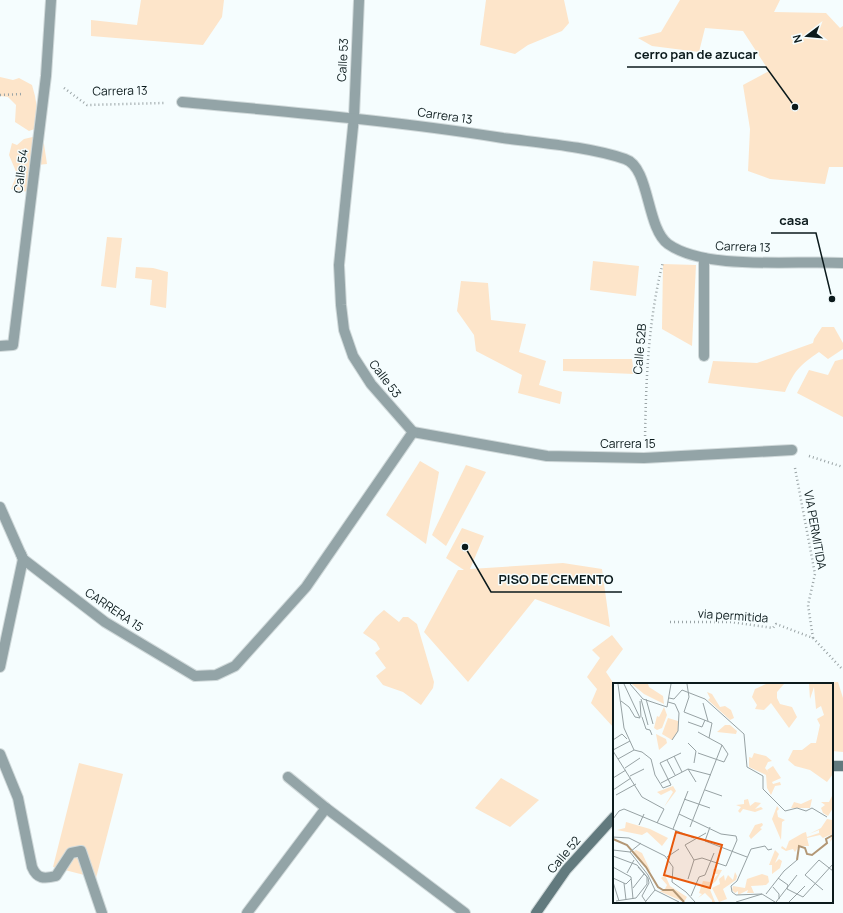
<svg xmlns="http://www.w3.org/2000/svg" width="843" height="913" font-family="Manrope,sans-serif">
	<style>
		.green { fill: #fde5ca }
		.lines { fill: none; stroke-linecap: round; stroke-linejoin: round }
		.street-casing { stroke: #d0d9da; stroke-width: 12 }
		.secondary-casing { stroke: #d0d9da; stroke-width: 12 }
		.path { stroke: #9aa4a6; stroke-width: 2.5; stroke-dasharray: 1 3; stroke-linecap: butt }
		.street { stroke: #93a4a7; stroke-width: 10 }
		.secondary { stroke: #627a7e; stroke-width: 10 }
		.labels { text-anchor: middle; stroke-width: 3; stroke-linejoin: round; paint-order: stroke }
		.street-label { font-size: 12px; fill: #0b1a1c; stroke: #f5fdfe }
		.inset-river { fill: none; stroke: #b39775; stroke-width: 2 }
		.inset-road { fill: none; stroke: #97a2a4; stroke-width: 1 }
		.view { fill: #e8590c; fill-opacity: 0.15; stroke: #e8590c; stroke-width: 2 }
		.inset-edge { fill: none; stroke: #0b1a1c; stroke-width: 2 }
		.leader { fill: none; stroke: #0b1a1c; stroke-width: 1.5 }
		.callout-dot { fill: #0b1a1c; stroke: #f5fdfe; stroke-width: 1.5 }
		.callout-label { font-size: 13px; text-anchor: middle; font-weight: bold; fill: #0b1a1c; stroke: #f5fdfe; stroke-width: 3; stroke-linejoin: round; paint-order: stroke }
	</style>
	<rect width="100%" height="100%" fill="#f5fdfe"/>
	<g class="green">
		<path d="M141,0h83l-2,17 -19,28 -112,-9v-16l46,5z"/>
		<path d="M486,0h78l5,23 -7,8 -34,14 -13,9 -35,-9z"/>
		<path d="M680,0h100l-6,12 52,1 14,15 3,-2v141h-14l-4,17 -55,-5 -22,-8 2,-42 -7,-44 26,-14 -26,-40 -38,-3 -6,24 -47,-6 -14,-8 23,-6z"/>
		<path d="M0,77l13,3 6,-2 13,7 3,11 5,31 -11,4 -14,-9 1,-17 -8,-8 -8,-1z"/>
		<path d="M37,136l7,8 3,20 -10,1c1,26 0,30 -26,24l6,-15 -8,-19 3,-12 5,2 7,-6z"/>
		<path d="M107,237l15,1 -6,50 -15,-2z"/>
		<path d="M593,261l46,5 -3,30 -46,-6z"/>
		<path d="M663,264l33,1 -4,81 -30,-17z"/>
		<path d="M136,267l17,1 15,4 -2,36 -16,-3 2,-25 -17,-2z"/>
		<path d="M461,281l27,2 3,37 35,4 -7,28 27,9 -7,24 23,7 -2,12 -42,-11 4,-18 -46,-24 -2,-16 -17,-24z"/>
		<path d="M822,327h12l9,16v6l-15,10 -9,-7c-20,14 -24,18 -34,40l-77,-9 5,-22 44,2 56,-20 1,-4z"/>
		<path d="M563,359h69l2,15 -71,-3z"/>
		<path d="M843,359v58l-46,-24 12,-23 19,5 7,-14z"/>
		<path d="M420,461l19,11 -13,72 -40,-29z"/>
		<path d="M466,465l20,7 -40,74 -14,-11z"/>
		<path d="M462,528l22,8 -14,33 93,-6 39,6 8,58 -75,-28 -67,83 -44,-50 34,-62h6l-18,-12z"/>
		<path d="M384,610l15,12 4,-5h5l9,7 17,58 -1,6 -12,17 -18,-13 -20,-7 -7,-9 10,-8 -11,-15 5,-4 -4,-7 -13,-9 13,-16z"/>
		<path d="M612,635l11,14 -17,23 8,12v44l-23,-25 6,-14 -10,-12 13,-19 -8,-8z"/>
		<path d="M838,682l5,16v54l-11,-1v-67h-41z"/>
		<path d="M79,763l44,11 -27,104 -43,-11z"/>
		<path d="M501,778l38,22 -29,27 -35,-19z"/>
	</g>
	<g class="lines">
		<defs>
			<g id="street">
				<path d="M359,0l-5,117 -15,148 2,40 3,25 9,26 18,28 42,48"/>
				<path d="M182,102c108,10 215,19 321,36 38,5 87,9 122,21 25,8 21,69 43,85 38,27 128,16 175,19"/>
				<path d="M704,258v98"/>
				<path d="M0,346l13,-1 33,-269 5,-76"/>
				<path d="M413,432l134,24 97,2 148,-8"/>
				<path d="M0,507l23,52 82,63 90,54 21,-1 19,-9 71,-79 107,-155"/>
				<path d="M0,667l23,-108 -2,-5"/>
				<path d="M0,754l18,44 14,69c5,12 12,12 24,9l15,-23 10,-2 21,62"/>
				<path d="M288,777l38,31 139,105"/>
				<path d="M247,913l79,-105"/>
			</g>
			<g id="secondary">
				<path d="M832,766h11"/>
				<path d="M536,913l30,-43 48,-53"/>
			</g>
		</defs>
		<use href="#street" class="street-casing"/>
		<use href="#secondary" class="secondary-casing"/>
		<g class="path">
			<path d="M64,88l23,17 77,-2"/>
			<path d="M0,95l23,-1"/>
			<path d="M645,440c1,-61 3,-119 18,-178"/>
			<path d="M809,456l34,11"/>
			<path d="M795,468l20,106 -7,31 5,33"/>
			<path d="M670,622h61l42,6 3,-4 37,14 30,32"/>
		</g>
		<use href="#street" class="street"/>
		<use href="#secondary" class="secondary"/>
	</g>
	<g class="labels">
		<g class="street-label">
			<text transform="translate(343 60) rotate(-87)" y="4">Calle 53</text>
			<text transform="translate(120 91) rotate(-1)" y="4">Carrera 13</text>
			<text transform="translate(445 116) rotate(8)" y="4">Carrera 13</text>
			<text transform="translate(21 171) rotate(-83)" y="4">Calle 54</text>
			<text transform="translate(743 247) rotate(2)" y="4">Carrera 13</text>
			<text transform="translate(640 349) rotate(-85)" y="4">Calle 52B</text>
			<text transform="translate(385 379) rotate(53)" y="4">Calle 53</text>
			<text x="628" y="448">Carrera 15</text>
			<text transform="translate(815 530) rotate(80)" y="4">VIA PERMITIDA</text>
			<text transform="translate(114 610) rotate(34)" y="4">CARRERA 15</text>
			<text transform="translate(733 616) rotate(4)" y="4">via permitida</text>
			<text transform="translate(564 855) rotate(-50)" y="4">Calle 52</text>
		</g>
	</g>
	<g transform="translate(613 683)">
		<rect width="220" height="220" fill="#f5fdfe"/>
		<path d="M19,1h16l1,3 14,9 1,8 -20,-10zM153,1h18l-7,8v6l3,6 12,3 5,10 -8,11 -18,-25 -7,7 -9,-1 2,-4 -5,-8 3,-8zM196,1h24v90l-6,8 -17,-12 -15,-4 -7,-6 5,-10h9l9,-7h5l4,-18 -3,-6 7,-4 -3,-9 -5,3 -2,-22 -4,12zM94,9l5,2 8,13 5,-1 6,4 3,8 -4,2 -22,-20 2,-2zM51,24l3,8 -5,13 -5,2 -3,-2 3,-12 2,1zM55,35l10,3v10l-6,9 -10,-6zM112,42h5l7,6 -1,3 -19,-2zM43,51l10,5 1,4 -8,7zM141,70l12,3 6,5 -4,1 -3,6 4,5 -2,-3 6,-4 8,12 -9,4 1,2 7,-2 1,3 -6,1 -4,9 -4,-7 -1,-13 -17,-8v-10l3,1zM60,103l3,5 -12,16 9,-15 -2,-2 -10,5 -4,-3zM220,111v14l-5,8 -5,-3 -2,-5 4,-3 -4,-3h8zM135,116l2,7 5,-4 6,1 -6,6 6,-2 2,2 -8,3 -12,-3 -3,4 -2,-2 3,-4 -5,-2 8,-1v-4zM199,116l-2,9h-19l3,-6 7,2zM164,123l2,3 -2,2 1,6 7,3 -3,2 -1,18 -9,-21zM220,134v21l-3,4 2,-8 -9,4 -3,-3 -13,3 2,8h-10l-4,6 -2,-3 -7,2 -5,-3 1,-2 4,3 3,-8 14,-8 3,-1 1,5 12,-4v-3l-10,4 12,-6 6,-9 5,1zM13,139l24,7 18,9 -6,8 -15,-14 -5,3 -25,-5 8,-2zM149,140l1,2 -3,3 2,1 -11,10 -2,-3 6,-11zM23,167l6,3 9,19 -13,-14 -4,-7zM162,167l4,4 -4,9 4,-4 3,2 -2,7 -8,6v-9h-3zM100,186l9,1 -6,11 -7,6 6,15h-3v-2l-7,-7 -7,5 4,-4 -3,-1 4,-12 7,1 1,-4 2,2 5,-6h-5zM122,189l2,4 -1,4 -13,9 4,10 -8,3 -7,-14 8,-4 -1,-5 5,-4 1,6 3,-6 5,5zM149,191l6,2 1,6 -3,3 -15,1 3,7h-7l1,-3 -10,5v-4l-3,2 -3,-3 1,-4 12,2 2,-9zM52,192l5,11 17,11 -3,5 -25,-11h15l-9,-2 2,-4 -6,-7z" fill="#fde5ca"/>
		<path class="inset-river" d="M0,156l14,6 19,22 12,20 5,3h10l11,12M184,177l2,-14 6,2 2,6 5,1 15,-12 -1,-4 7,-4"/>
		<path class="inset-road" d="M5,1l6,44 10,22M11,1l16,34M17,1l13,15M74,1l2,13 -5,15 28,11 -3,15M56,15l5,1 8,-9 23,9 39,35 3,33 16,9v13l22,22 12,-3 9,3 6,-3 15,9M28,16l7,26M30,16l24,8 4,-23M33,16l7,25M8,18l8,6 6,10 5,1M27,18l1,16M55,19l7,2 4,9 -1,18 -6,9M90,20l5,18M29,34l4,12 4,1 2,5M75,39l14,5 3,-7M85,49l24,13M0,57l9,-6 5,5M75,60l8,8 -2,12M0,67l17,-9M21,67l8,2 9,7 4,16 8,13 8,-3 -11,-22 21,-10M0,68l29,46 22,12 -7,14M85,70l26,9 4,-8 -6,-9M61,73l8,16M5,76l16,-9M54,77l8,15M12,85l15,-10M75,86l8,13M17,93l14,-7M0,95l13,-8M48,100l27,-14 23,6M0,107l18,-12M92,107l17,6M3,112l20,-11M71,116l26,9M66,131l42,20 15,2 1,4M0,136l6,-8 5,-2 70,29M26,142l5,-11M77,144l32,-82M97,144l-5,14 42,16M60,146l15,-38M0,154l16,1 36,18 8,11 -1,15 14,10 9,10M0,167l17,2M17,169l18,23 7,15 24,12M17,169l11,-9M0,173l24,9 11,13 1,5 -7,13 4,6M54,174l12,-8M81,177l8,-2 24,8 11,-26M81,177l-9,-15 21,-12M0,184l18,10 2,22M14,190l7,-13M0,195l13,6 5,-5M165,195l10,7 -1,4 16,8 30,-33M75,196l6,-19M0,199l6,19M11,200l2,17M160,204l6,7v5M20,205l11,-14M210,207l-18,-15 14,-15 14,11M149,211l-26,1 -4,-3 -1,-6 6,-5 14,-32 14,-3 3,4 4,-1M153,211l18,-23 13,-11M78,213l8,-19 6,-2 9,-22M3,218l20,-3 11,-14v-7l-9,-10M33,218l9,-11M123,219l26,-8 13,8M163,219l21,-27M176,219l16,-16"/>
		<path class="view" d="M63,149l46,13 -12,43 -46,-13z"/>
		<rect width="220" height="220" class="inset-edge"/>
	</g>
	<path class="leader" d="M795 107L766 67H627M832 299L816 233H771M465 547L491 592H622"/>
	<g class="callout-dot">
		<circle cx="795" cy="107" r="4"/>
		<circle cx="832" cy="299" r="4"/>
		<circle cx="465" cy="547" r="4"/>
	</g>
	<g class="callout-label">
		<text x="696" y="59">cerro pan de azucar</text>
		<text x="794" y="225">casa</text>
		<text x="556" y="584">PISO DE CEMENTO</text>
	</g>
	<g transform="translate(807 36) rotate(254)" stroke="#f5fdfe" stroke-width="3" paint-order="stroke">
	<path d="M0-3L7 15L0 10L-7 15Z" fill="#0b1a1c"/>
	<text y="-6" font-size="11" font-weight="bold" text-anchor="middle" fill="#0b1a1c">N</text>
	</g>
</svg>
